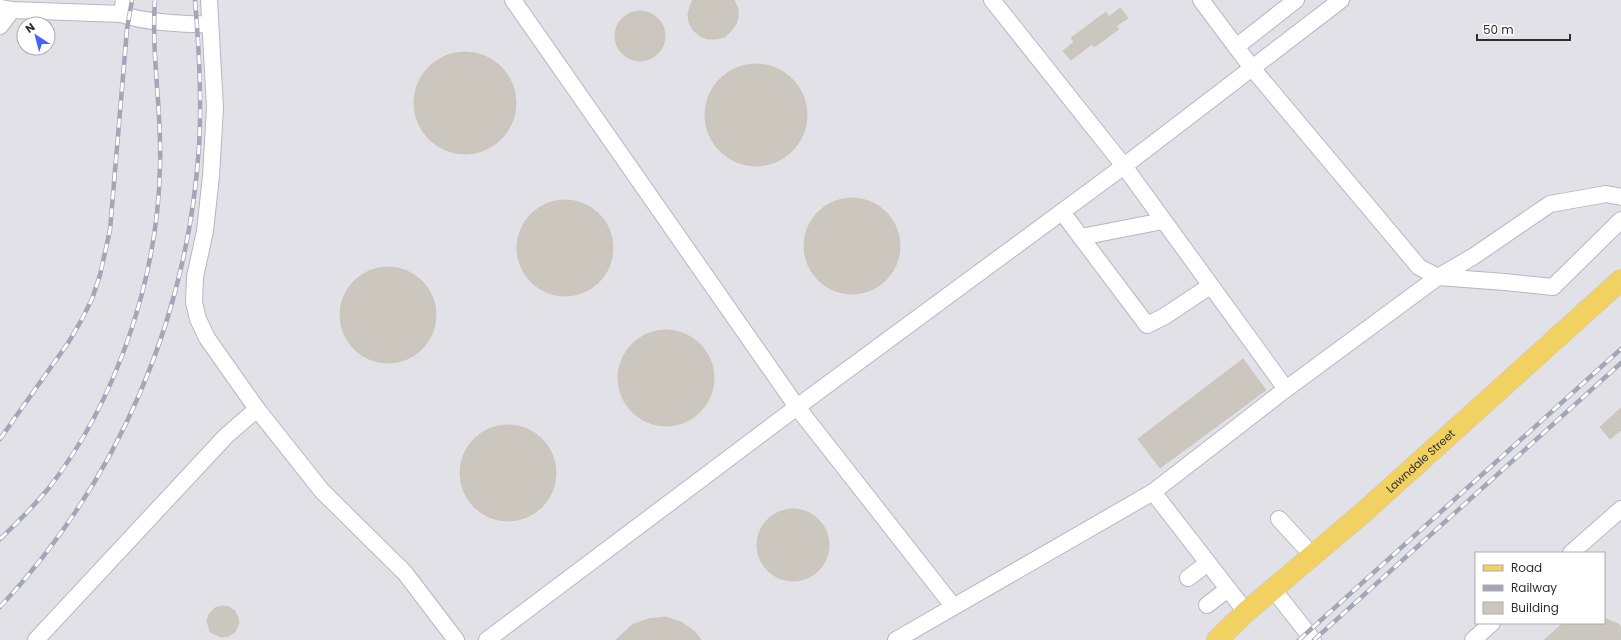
<svg xmlns="http://www.w3.org/2000/svg" width="1621" height="640" font-family="Poppins,sans-serif">
	<style>
		.industrial { fill: #e3e1e8; fill-rule: evenodd }
		.building { fill: #cbc7bf; stroke: #cbc5ba }
		.lines { fill: none; stroke-linecap: round; stroke-linejoin: round }
		.minor-casing { stroke: #b4b7c1; stroke-width: 18 }
		.major-casing { stroke: #c9c9c9; stroke-width: 22 }
		.minor { stroke: #fff; stroke-width: 16 }
		.major { stroke: #f2d163; stroke-width: 21 }
		.rail-casing { stroke: #a3a6b8; stroke-width: 4.5 }
		.rail { stroke: #fff; stroke-width: 3; stroke-dasharray: 9; stroke-linecap: butt }
		.labels { text-anchor: middle; stroke-width: 3; stroke-linejoin: round; paint-order: stroke }
		.street-label { font-size: 11px; fill: #2e2e2e; stroke: #fff }
	</style>
	<rect width="100%" height="100%" fill="#efe9e1"/>
	<path class="industrial" d="M0,0h1621v640h-1621zM24,24h24v24h-24zM1476,553h128v70h-128z"/>
	<g class="building">
		<path d="M693,0h41l4,9v8l-2,7 -5,7 -6,6 -9,2h-8l-8,-3 -7,-6 -4,-8 -1,-8 2,-8z"/>
		<path d="M1120,8l8,10 -12,8 3,3 -25,18 -2,-3 -21,16 -8,-9 11,-9 -3,-4 35,-26 3,5z"/>
		<circle cx="640" cy="36" r="25"/>
		<circle cx="465" cy="103" r="51"/>
		<circle cx="756" cy="115" r="51"/>
		<circle cx="852" cy="246" r="48"/>
		<circle cx="565" cy="248" r="48"/>
		<circle cx="388" cy="315" r="48"/>
		<circle cx="666" cy="378" r="48"/>
		<path d="M1243,359l23,31 -106,78 -22,-29z"/>
		<path d="M1621,408v22l-11,9 -10,-12z"/>
		<circle cx="508" cy="473" r="48"/>
		<circle cx="793" cy="545" r="36"/>
		<path d="M222,606l7,1 6,4 3,7 1,5 -4,9 -7,4 -7,1 -11,-5 -3,-11 2,-7 6,-6z"/>
		<path d="M665,617l16,5 14,10 6,8h-85l16,-15 16,-6z"/>
		<path d="M1604,618l14,6 3,3v13h-77l19,-17h41z"/>
	</g>
	<g class="lines">
		<defs>
			<g id="minor">
				<path d="M209,0l6,108 -4,68 -6,55 -10,46 -1,25 4,17 9,19 50,71 65,82 83,82 51,67"/>
				<path d="M513,0l284,407 156,199"/>
				<path d="M992,0l132,166 162,223"/>
				<path d="M1201,0l51,68 167,199 19,10 67,5 48,5 68,-67"/>
				<path d="M0,8l12,2 110,4 2,-14"/>
				<path d="M122,14c18,8 68,11 88,10"/>
				<path d="M0,26l12,-16"/>
				<path d="M1236,47l60,-47"/>
				<path d="M1062,212l85,113 18,-9 45,-30"/>
				<path d="M1081,237l82,-16"/>
				<path d="M1153,492l93,120"/>
				<path d="M1279,519l34,37"/>
				<path d="M1571,553l50,-44"/>
				<path d="M1188,578l20,-15"/>
				<path d="M1273,589l40,51"/>
				<path d="M1207,605l21,-16"/>
				<path d="M36,640l190,-204 31,-27"/>
				<path d="M487,640l310,-233 327,-241 217,-166"/>
				<path d="M896,640l257,-148 133,-103 152,-112 36,-21 76,-52 56,-10 15,3"/>
				<path d="M1473,640l19,-17"/>
			</g>
			<g id="major">
				<path id="s1" d="M1217,640l29,-28 119,-101 256,-231"/>
			</g>
		</defs>
		<use href="#minor" class="minor-casing"/>
		<use href="#major" class="major-casing"/>
		<use href="#minor" class="minor"/>
		<use href="#major" class="major"/>
		<defs>
			<g id="rail">
				<path d="M0,439l68,-96 13,-22 11,-22 8,-24 10,-45 17,-201 5,-29"/>
				<path d="M0,539c17,-16 33,-32 48,-50 69,-88 110,-212 112,-323 2,-56 -9,-110 -5,-166"/>
				<path d="M0,607c118,-126 188,-289 199,-461 3,-49 0,-98 -4,-146"/>
				<path d="M1299,640l322,-291"/>
				<path d="M1314,640l307,-277"/>
			</g>
		</defs>
		<use href="#rail" class="rail-casing"/>
		<use href="#rail" class="rail"/>
	</g>
	<g class="labels">
		<g class="street-label">
			<text dy="4" stroke="none"><textPath href="#s1" startOffset="271">Lawndale Street</textPath></text>
		</g>
	</g>
	<rect x="1475" y="552" width="130" height="72" fill="#ffffff" stroke="#ababab"/>
	<rect x="1483" y="565" width="20" height="6" fill="#f2d163" stroke="#ababab"/>
	<text x="1511" y="572" font-size="12" fill="#2e2e2e">Road</text>
	<rect x="1483" y="585" width="20" height="6" fill="#a3a6b8" stroke="#ababab"/>
	<text x="1511" y="592" font-size="12" fill="#2e2e2e">Railway</text>
	<rect x="1483" y="602" width="20" height="12" fill="#cbc7bf" stroke="#ababab"/>
	<text x="1511" y="612" font-size="12" fill="#2e2e2e">Building</text>
	<g transform="translate(36 36) rotate(324)"><circle r="19" fill="#ffffff" stroke="#ababab"/>
	<path d="M0-3L7 15L0 10L-7 15Z" fill="#4264fb"/>
	<text y="-6" font-size="11" font-weight="bold" text-anchor="middle" fill="#2e2e2e">N</text>
	</g>
	<path d="M1477 34v6h93v-6" fill="none" stroke="#2e2e2e" stroke-width="2"/>
	<text x="1483" y="34" font-size="12" fill="#2e2e2e" stroke="#ffffff" stroke-width="3" paint-order="stroke">50 m</text>
</svg>
